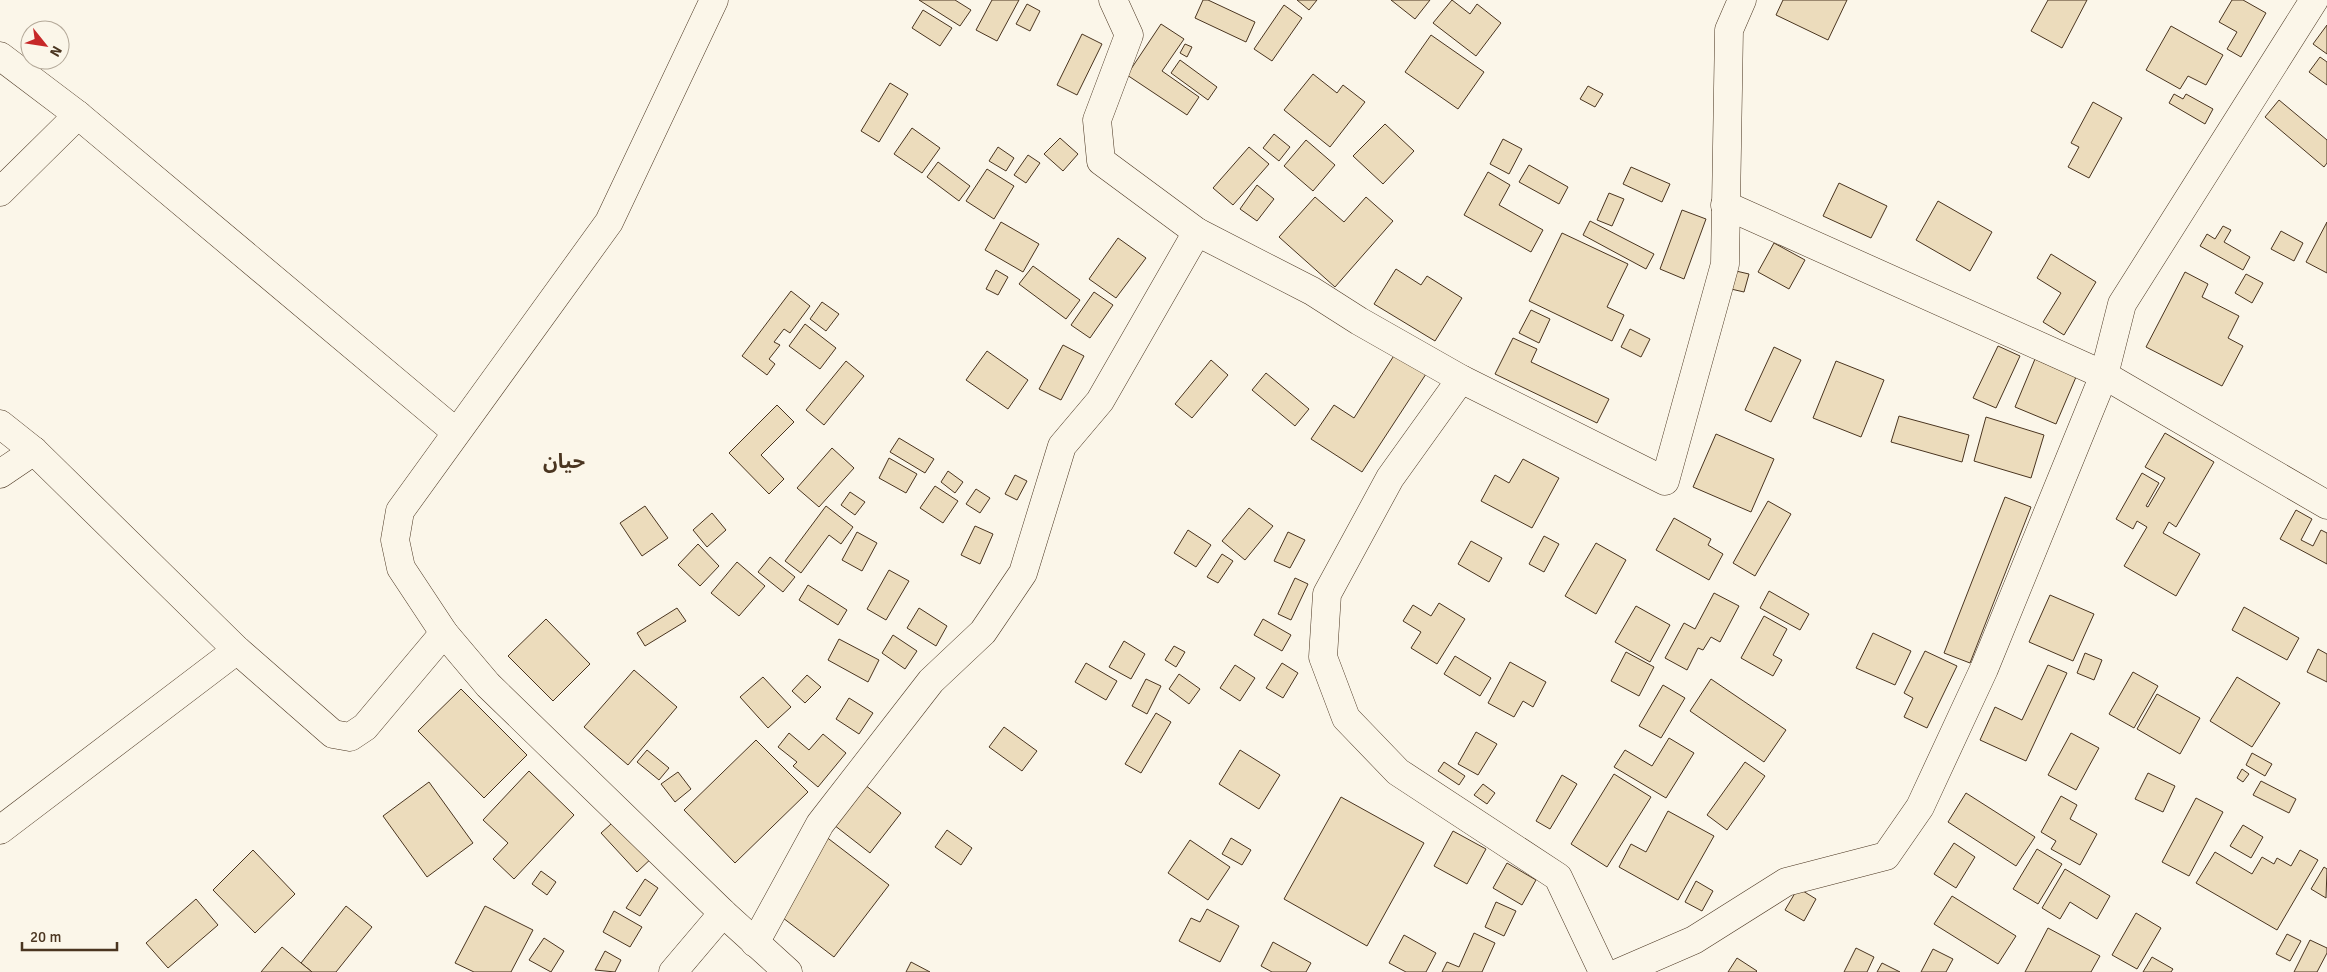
<svg xmlns="http://www.w3.org/2000/svg" width="2327" height="972" font-family="Signika,'Noto Sans Arabic',sans-serif">
	<style>
		.building { fill: #ecdcbc; stroke: #4a3520 }
		.lines { fill: none; stroke-linecap: round; stroke-linejoin: round }
		.street-casing { stroke: #4a3520; stroke-width: 29 }
		.street { stroke: #fbf6e9; stroke-width: 28 }
		.labels { text-anchor: middle; stroke-width: 4; stroke-linejoin: round; paint-order: stroke }
		.district-label { font-size: 20px; font-weight: bold; fill: #4a3520; stroke: #fbf6e9 }
	</style>
	<rect width="100%" height="100%" fill="#fbf6e9"/>
	<g class="building">
		<path d="M919,0h36l16,10 -11,16z"/>
		<path d="M992,0h27l-22,41 -21,-11z"/>
		<path d="M1203,0h5l47,22 -9,20 -51,-24z"/>
		<path d="M1297,0h20l-8,10z"/>
		<path d="M1391,0h39l-15,19z"/>
		<path d="M1452,0l18,14 7,-10 24,19 -25,33 -43,-33z"/>
		<path d="M1783,0h64l-19,40 -52,-25z"/>
		<path d="M2048,0h39l-25,48 -31,-17z"/>
		<path d="M2232,0h11l23,13 -25,44 -14,-8 10,-17 -18,-10z"/>
		<path d="M1027,4l13,7 -10,20 -14,-7z"/>
		<path d="M1284,5l18,13 -30,43 -18,-12z"/>
		<path d="M923,10l29,18 -12,18 -28,-18z"/>
		<path d="M1161,24l23,15 -22,32 37,26 -12,18 -60,-40z"/>
		<path d="M2327,25v29l-14,-10z"/>
		<path d="M2171,26l52,29 -17,30 -18,-9 -8,13 -34,-19z"/>
		<path d="M1082,34l20,10 -25,51 -20,-10z"/>
		<path d="M1431,35l53,37 -26,37 -53,-37z"/>
		<path d="M1185,44l7,3 -5,10 -7,-4z"/>
		<path d="M2320,57l7,5v23l-18,-13z"/>
		<path d="M1180,60l37,27 -9,13 -37,-27z"/>
		<path d="M1313,74l24,19 6,-8 22,17 -35,45 -46,-37z"/>
		<path d="M890,83l18,11 -29,48 -18,-11z"/>
		<path d="M1588,86l15,8 -8,13 -15,-8z"/>
		<path d="M2174,94l9,5 3,-5 27,15 -8,15 -36,-21z"/>
		<path d="M2279,100l48,40v23l-3,4 -59,-50z"/>
		<path d="M2093,102l29,16 -33,60 -21,-11 11,-20 -8,-4z"/>
		<path d="M1385,124l29,27 -31,33 -30,-28z"/>
		<path d="M912,128l28,20 -18,25 -28,-19z"/>
		<path d="M1274,134l16,13 -11,14 -16,-13z"/>
		<path d="M1060,138l18,16 -15,17 -19,-17z"/>
		<path d="M1503,139l19,10 -13,25 -19,-10z"/>
		<path d="M1306,140l29,25 -22,26 -29,-25z"/>
		<path d="M998,147l16,11 -8,13 -17,-10z"/>
		<path d="M1249,147l20,17 -36,41 -20,-17z"/>
		<path d="M1028,155l12,8 -14,20 -12,-8z"/>
		<path d="M938,162l32,24 -11,15 -32,-24z"/>
		<path d="M1529,165l39,22 -9,17 -40,-22z"/>
		<path d="M1631,167l39,17 -8,18 -39,-18z"/>
		<path d="M987,169l27,17 -20,33 -28,-18z"/>
		<path d="M1488,172l22,13 -11,20 44,25 -12,22 -67,-37z"/>
		<path d="M1839,183l48,23 -16,32 -48,-22z"/>
		<path d="M1257,185l17,14 -17,22 -17,-12z"/>
		<path d="M1609,193l15,6 -12,27 -15,-6z"/>
		<path d="M1315,197l29,25 22,-25 27,24 -58,66 -56,-50z"/>
		<path d="M1938,201l54,31 -22,39 -54,-31z"/>
		<path d="M1682,210l24,9 -22,60 -24,-10z"/>
		<path d="M1590,221l64,33 -8,15 -63,-34z"/>
		<path d="M1001,222l38,22 -16,28 -38,-22z"/>
		<path d="M2327,222v51l-21,-11z"/>
		<path d="M2223,226l8,4 -7,12 26,15 -7,13 -43,-24 7,-12 8,5z"/>
		<path d="M2281,231l22,12 -9,18 -23,-12z"/>
		<path d="M1562,233l66,31 -21,43 17,8 -12,26 -83,-40z"/>
		<path d="M1118,238l28,20 -30,40 -27,-19z"/>
		<path d="M1774,243l31,17 -16,29 -31,-17z"/>
		<path d="M2051,254l45,28 -32,53 -21,-13 18,-29 -24,-15z"/>
		<path d="M1033,266l47,34 -14,19 -47,-35z"/>
		<path d="M1396,269l25,16 6,-9 35,22 -27,43 -61,-37z"/>
		<path d="M996,270l12,7 -10,18 -12,-6z"/>
		<path d="M1736,271l13,3 -5,18 -13,-3z"/>
		<path d="M2185,272l23,12 -6,13 37,19 -11,22 15,8 -21,40 -76,-39z"/>
		<path d="M2246,274l17,9 -11,20 -17,-10z"/>
		<path d="M791,291l19,15 -20,27 -6,-4 -10,13 6,3 -11,14 6,5 -8,11 -25,-19z"/>
		<path d="M1094,292l19,13 -23,33 -19,-13z"/>
		<path d="M822,302l17,12 -13,17 -16,-12z"/>
		<path d="M1531,310l19,9 -11,24 -20,-10z"/>
		<path d="M805,324l31,24 -16,21 -31,-23z"/>
		<path d="M1630,329l20,10 -9,18 -20,-10z"/>
		<path d="M1513,338l24,11 -6,13 78,37 -12,24 -102,-49z"/>
		<path d="M1063,345l21,11 -23,44 -22,-11z"/>
		<path d="M1998,346l22,10 -24,52 -23,-10z"/>
		<path d="M1774,347l27,13 -30,62 -26,-12z"/>
		<path d="M987,351l41,29 -20,29 -42,-29z"/>
		<path d="M1395,354l31,20 -64,98 -51,-33 23,-34 20,13z"/>
		<path d="M2035,359l41,18 -20,47 -41,-17z"/>
		<path d="M1211,360l17,15 -36,43 -17,-14z"/>
		<path d="M846,361l18,15 -40,49 -18,-15z"/>
		<path d="M1836,361l48,19 -23,57 -48,-19z"/>
		<path d="M1266,373l43,36 -14,17 -43,-36z"/>
		<path d="M777,405l17,17 -33,33 23,24 -15,15 -40,-41z"/>
		<path d="M1899,416l70,19 -7,27 -71,-20z"/>
		<path d="M1986,417l58,18 -13,43 -57,-17z"/>
		<path d="M2165,433l49,29 -38,65 -7,-5 -6,11 37,21 -24,42 -52,-30 23,-39 -10,-6 -4,8 -17,-10 26,-46 17,10 -13,23 2,1 17,-29 -20,-11z"/>
		<path d="M1716,434l58,25 -23,53 -58,-25z"/>
		<path d="M899,438l35,21 -9,14 -35,-21z"/>
		<path d="M832,448l22,20 -35,39 -22,-19z"/>
		<path d="M889,458l28,16 -11,19 -27,-15z"/>
		<path d="M1523,459l36,19 -27,50 -51,-27 14,-26 14,8z"/>
		<path d="M948,471l15,11 -8,11 -14,-11z"/>
		<path d="M1015,475l12,6 -10,19 -12,-6z"/>
		<path d="M935,486l23,15 -15,22 -23,-15z"/>
		<path d="M976,489l14,9 -10,15 -14,-9z"/>
		<path d="M850,492l15,10 -10,13 -14,-10z"/>
		<path d="M2005,497l26,10 -61,156 -26,-10z"/>
		<path d="M1768,501l23,13 -36,62 -22,-13z"/>
		<path d="M645,506l23,32 -26,18 -22,-33z"/>
		<path d="M826,506l27,21 -12,17 -12,-9 -28,38 -16,-12z"/>
		<path d="M1249,508l24,18 -28,34 -23,-19z"/>
		<path d="M2296,510l16,9 -11,21 12,6 8,-16 6,3v31l-47,-25z"/>
		<path d="M712,513l14,17 -19,17 -14,-17z"/>
		<path d="M1674,518l37,21 -3,6 15,9 -14,26 -53,-30z"/>
		<path d="M975,526l18,8 -13,30 -19,-9z"/>
		<path d="M1188,530l23,15 -15,22 -22,-14z"/>
		<path d="M857,532l20,11 -15,28 -20,-11z"/>
		<path d="M1288,532l17,8 -15,28 -16,-7z"/>
		<path d="M1544,536l15,8 -15,28 -15,-8z"/>
		<path d="M1471,541l31,17 -13,24 -31,-18z"/>
		<path d="M1596,543l30,17 -30,54 -31,-18z"/>
		<path d="M698,544l21,22 -19,20 -22,-21z"/>
		<path d="M1222,554l11,7 -15,22 -11,-6z"/>
		<path d="M770,557l25,20 -12,15 -25,-20z"/>
		<path d="M737,562l28,24 -26,30 -28,-23z"/>
		<path d="M889,570l20,11 -23,39 -19,-11z"/>
		<path d="M1295,578l13,6 -17,36 -13,-6z"/>
		<path d="M808,585l39,25 -9,15 -39,-25z"/>
		<path d="M1769,591l40,23 -9,16 -40,-22z"/>
		<path d="M1714,593l25,13 -19,36 -9,-5 -8,13 -5,-2 -11,22 -22,-12 19,-35 11,6z"/>
		<path d="M2050,595l44,19 -21,47 -44,-19z"/>
		<path d="M1439,603l26,16 -28,45 -26,-16 10,-16 -18,-11 10,-16 18,11z"/>
		<path d="M1636,606l34,19 -20,37 -35,-20z"/>
		<path d="M2244,607l55,31 -12,22 -55,-30z"/>
		<path d="M677,608l9,13 -41,25 -8,-13z"/>
		<path d="M919,608l28,18 -11,20 -29,-18z"/>
		<path d="M1764,616l23,13 -14,26 9,5 -9,16 -32,-18z"/>
		<path d="M546,619l44,45 -37,37 -45,-45z"/>
		<path d="M1263,619l28,16 -9,16 -28,-16z"/>
		<path d="M1873,633l38,18 -16,34 -39,-17z"/>
		<path d="M893,635l24,16 -12,18 -23,-16z"/>
		<path d="M839,639l40,21 -11,22 -40,-22z"/>
		<path d="M1124,641l21,13 -14,25 -22,-12z"/>
		<path d="M1174,646l11,6 -9,15 -11,-7z"/>
		<path d="M2318,649l9,5v28l-20,-10z"/>
		<path d="M1925,651l32,15 -30,62 -23,-11 9,-19 -9,-5z"/>
		<path d="M1626,652l28,15 -15,29 -28,-15z"/>
		<path d="M2085,653l17,7 -8,20 -17,-7z"/>
		<path d="M1455,656l36,22 -11,18 -36,-22z"/>
		<path d="M1510,662l36,20 -13,25 -10,-6 -9,16 -26,-14z"/>
		<path d="M1086,663l31,18 -11,19 -31,-18z"/>
		<path d="M1282,663l16,10 -15,25 -17,-10z"/>
		<path d="M1235,665l20,13 -15,23 -20,-13z"/>
		<path d="M2048,665l19,8 -41,88 -46,-21 15,-33 27,13z"/>
		<path d="M634,670l43,37 -49,58 -44,-38z"/>
		<path d="M2133,672l25,14 -24,42 -25,-14z"/>
		<path d="M1179,674l21,15 -11,15 -20,-15z"/>
		<path d="M807,675l14,12 -16,16 -13,-12z"/>
		<path d="M763,677l28,30 -23,21 -28,-31z"/>
		<path d="M2237,677l43,26 -28,44 -42,-26z"/>
		<path d="M1146,679l15,7 -14,28 -15,-8z"/>
		<path d="M1711,679l75,51 -22,32 -74,-51z"/>
		<path d="M1663,685l22,13 -24,40 -22,-12z"/>
		<path d="M461,689l66,66 -43,43 -66,-67z"/>
		<path d="M2157,694l43,24 -20,36 -43,-25z"/>
		<path d="M849,698l24,15 -14,21 -23,-15z"/>
		<path d="M1156,713l15,9 -30,51 -16,-9z"/>
		<path d="M1004,727l33,24 -15,20 -33,-24z"/>
		<path d="M1476,732l21,12 -19,31 -20,-11z"/>
		<path d="M789,733l20,17 14,-16 23,19 -28,34 -25,-21 4,-4 -19,-15z"/>
		<path d="M2071,733l28,15 -23,42 -28,-15z"/>
		<path d="M1669,738l25,15 -28,45 -52,-31 11,-17 27,16z"/>
		<path d="M756,740l52,52 -73,71 -51,-53z"/>
		<path d="M647,750l22,18 -10,12 -22,-18z"/>
		<path d="M1240,750l40,25 -21,34 -40,-25z"/>
		<path d="M2252,753l20,11 -7,12 -19,-11z"/>
		<path d="M1444,762l21,14 -6,9 -21,-14z"/>
		<path d="M1745,762l20,14 -38,54 -20,-15z"/>
		<path d="M2242,769l7,5 -6,8 -6,-4z"/>
		<path d="M529,771l45,44 -60,64 -21,-20 15,-16 -25,-23z"/>
		<path d="M678,772l13,17 -16,13 -14,-18z"/>
		<path d="M2148,773l27,13 -12,26 -28,-13z"/>
		<path d="M1614,774l37,23 -44,70 -36,-23z"/>
		<path d="M1562,775l15,9 -27,45 -14,-8z"/>
		<path d="M2261,781l35,18 -7,14 -36,-18z"/>
		<path d="M429,782l44,61 -46,34 -44,-61z"/>
		<path d="M1483,784l12,9 -8,11 -13,-9z"/>
		<path d="M865,785l36,28 -31,40 -36,-28z"/>
		<path d="M1966,793l69,44 -19,29 -68,-44z"/>
		<path d="M2061,796l16,9 -7,14 27,15 -17,31 -29,-16 5,-8 -15,-9z"/>
		<path d="M1341,797l83,46 -57,103 -83,-47z"/>
		<path d="M2196,798l27,14 -34,64 -27,-14z"/>
		<path d="M1668,811l46,25 -36,64 -59,-33 12,-23 15,8z"/>
		<path d="M620,816l35,39 -18,17 -36,-39z"/>
		<path d="M2243,825l20,12 -12,21 -21,-12z"/>
		<path d="M947,830l25,18 -11,17 -26,-18z"/>
		<path d="M1453,831l33,18 -19,35 -33,-18z"/>
		<path d="M825,836l64,49 -55,72 -64,-49z"/>
		<path d="M1231,838l20,12 -9,15 -20,-11z"/>
		<path d="M1190,840l40,27 -22,33 -40,-27z"/>
		<path d="M1954,843l21,14 -19,31 -22,-14z"/>
		<path d="M2037,849l25,15 -24,40 -25,-15z"/>
		<path d="M253,850l42,44 -40,39 -42,-43z"/>
		<path d="M2300,850l18,10 -41,70 -81,-47 19,-31 37,22 10,-17 12,7 3,-6 14,8z"/>
		<path d="M1507,863l29,17 -14,25 -29,-17z"/>
		<path d="M2324,867l3,2 -1,29 -15,-9z"/>
		<path d="M2065,869l45,27 -13,23 -27,-17 -10,17 -18,-11z"/>
		<path d="M541,871l15,11 -9,13 -15,-11z"/>
		<path d="M645,879l13,9 -18,28 -14,-8z"/>
		<path d="M1696,881l17,10 -11,20 -17,-9z"/>
		<path d="M1798,888l18,11 -12,22 -19,-11z"/>
		<path d="M1952,896l64,40 -18,28 -64,-40z"/>
		<path d="M196,899l22,26 -50,43 -22,-25z"/>
		<path d="M1496,902l20,9 -12,25 -19,-9z"/>
		<path d="M346,906l26,21 -36,45h-24l-11,-9z"/>
		<path d="M485,906l48,24 -22,42h-37l-19,-9z"/>
		<path d="M1207,909l32,17 -19,36 -41,-21 12,-23 9,4z"/>
		<path d="M614,911l28,16 -12,20 -27,-15z"/>
		<path d="M2136,913l25,15 -24,41 -25,-14z"/>
		<path d="M2048,928l52,28 -9,16h-66z"/>
		<path d="M1474,933l21,10 -13,29h-40l5,-10 12,5z"/>
		<path d="M2287,934l14,7 -11,20 -14,-7z"/>
		<path d="M1404,935l32,18 -10,19h-20l-17,-9z"/>
		<path d="M544,938l20,13 -13,21 -22,-12z"/>
		<path d="M2310,940l17,8v5l-10,19h-23z"/>
		<path d="M1273,942l38,21 -5,9h-34l-11,-6z"/>
		<path d="M282,947l19,16 11,9h-51z"/>
		<path d="M1856,948l18,9 -7,15h-23z"/>
		<path d="M1933,949l20,10 -7,13h-25z"/>
		<path d="M605,951l16,9 -6,12 -20,-2z"/>
		<path d="M2152,957l21,12 -2,3h-28z"/>
		<path d="M1737,958l20,13 -1,1h-28z"/>
		<path d="M911,962l19,10h-24z"/>
		<path d="M1882,963l18,9h-23z"/>
	</g>
	<g class="lines">
		<defs>
			<g id="street">
				<path d="M714,0l-105,222 -209,289 -5,29 6,28 43,65 44,52 235,228 65,59"/>
				<path d="M1113,0l16,35 -32,85 4,41 96,71 115,59 47,30 102,58 204,102 60,-217 4,-234 13,-30"/>
				<path d="M0,56l78,59 378,317"/>
				<path d="M0,192l78,-77"/>
				<path d="M1725,205l379,170 223,130"/>
				<path d="M1461,379l-71,99 -63,116 -4,63 23,61 52,54 160,105 45,95"/>
				<path d="M0,424l34,27 203,199 96,84 17,3 15,-10 79,-94"/>
				<path d="M0,474l34,-23"/>
				<path d="M0,830l237,-180"/>
				<path d="M755,943l65,-119 111,-143 52,-49 40,-59 39,-127 38,-45 97,-169"/>
				<path d="M673,972l50,-59"/>
				<path d="M1620,972l74,-32 92,-58 100,-26 34,-49 64,-138 120,-294 18,-71 192,-304"/>
			</g>
		</defs>
		<use href="#street" class="street-casing"/>
		<use href="#street" class="street"/>
	</g>
	<g class="labels">
		<g class="district-label">
			<text x="564" y="468">حيان</text>
		</g>
	</g>
	<g transform="translate(45 45) rotate(120)"><circle r="24" fill="#fbf6e9" stroke="#b4a999"/>
	<path d="M0-4L9 19L0 12L-9 19Z" fill="#c62828"/>
	<text y="-8" font-size="14" font-weight="bold" text-anchor="middle" fill="#4a3520">N</text>
	</g>
	<path d="M22 942v8h95v-8" fill="none" stroke="#4a3520" stroke-width="2.5"/>
	<text x="30" y="942" font-size="15" fill="#4a3520" stroke="#fbf6e9" stroke-width="4" paint-order="stroke">20 m</text>
</svg>
